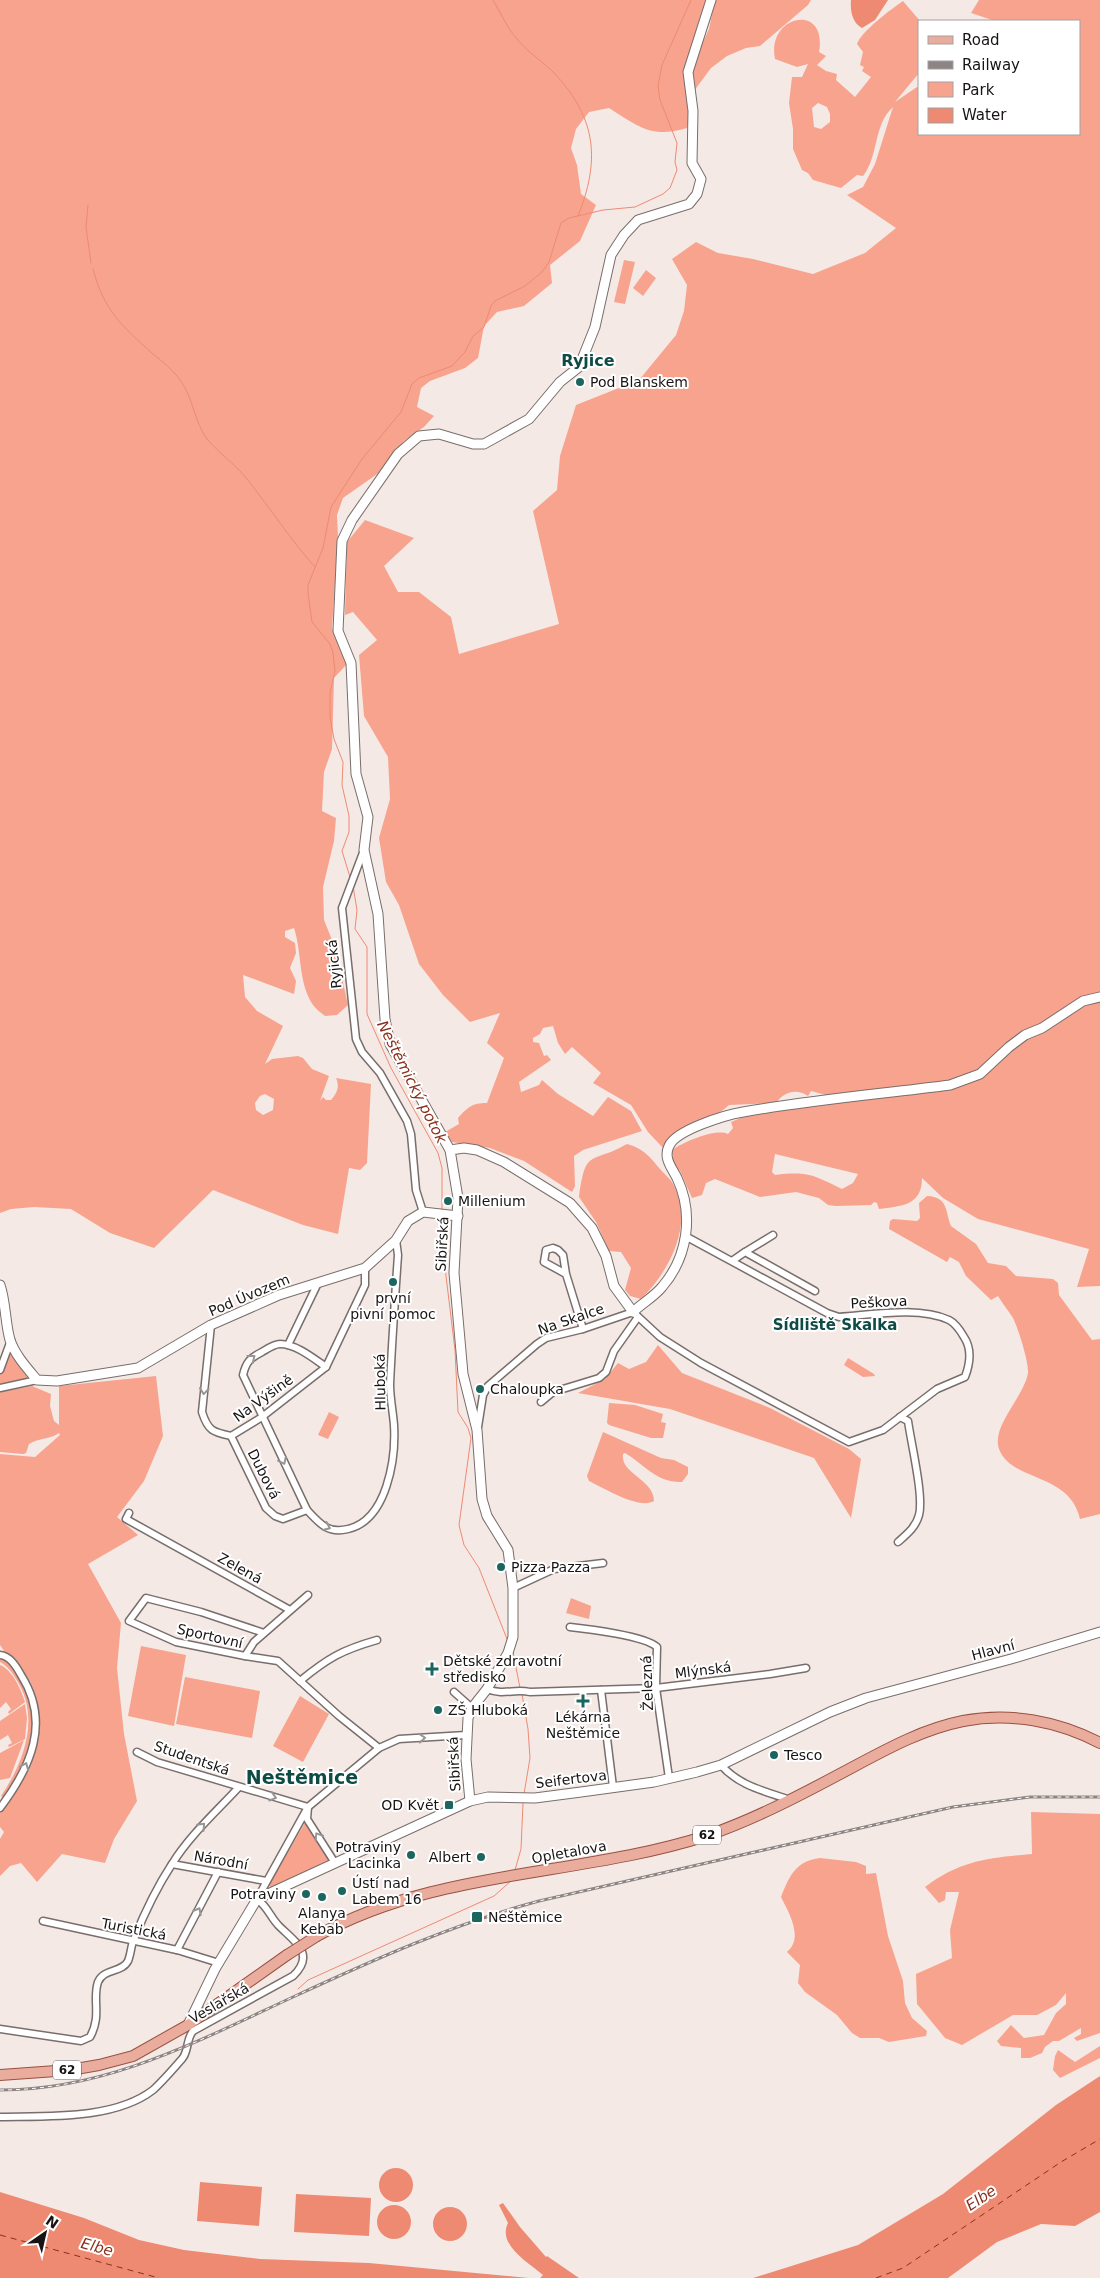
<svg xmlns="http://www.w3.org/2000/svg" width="1100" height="2278" font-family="'DejaVu Sans',sans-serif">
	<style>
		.green { fill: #f8a38e; fill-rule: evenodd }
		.water { fill: #ee8a72 }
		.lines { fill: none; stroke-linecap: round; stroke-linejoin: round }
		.stream { stroke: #ee8a72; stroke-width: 1 }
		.ferry { stroke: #89301b; stroke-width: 1; stroke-dasharray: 6 5; stroke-linecap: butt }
		.street-casing { stroke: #786e6b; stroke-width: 9 }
		.secondary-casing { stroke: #786e6b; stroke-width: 11 }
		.primary-casing { stroke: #965242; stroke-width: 12 }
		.street { stroke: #fff; stroke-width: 6 }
		.secondary { stroke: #fff; stroke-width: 9 }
		.primary { stroke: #e9ac9d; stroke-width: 10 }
		.rail-casing { stroke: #8d8583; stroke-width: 3 }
		.rail { stroke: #fff; stroke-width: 1; stroke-dasharray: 4; stroke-linecap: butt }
		.primary-bridge-casing { stroke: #965242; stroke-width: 12; stroke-linecap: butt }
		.primary-bridge { stroke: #e9ac9d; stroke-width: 10 }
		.oneway { stroke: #979595 }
		.poi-dot { fill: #1b665e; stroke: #fff; stroke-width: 2 }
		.labels { text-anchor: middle; stroke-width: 4; stroke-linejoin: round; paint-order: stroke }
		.shield { fill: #fff; stroke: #5d5a5a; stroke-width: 1 }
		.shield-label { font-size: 12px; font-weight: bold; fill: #181413 }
		.poi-label { font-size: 14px; fill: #181413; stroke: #fff; text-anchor: start }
		.street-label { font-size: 14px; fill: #181413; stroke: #fff }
		.water-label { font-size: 15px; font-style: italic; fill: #89301b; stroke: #fff }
		.neighbourhood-label { font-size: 15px; font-weight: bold; fill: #0f4b45; stroke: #fff }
		.quarter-label { font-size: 16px; font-weight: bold; fill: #0f4b45; stroke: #fff }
		.district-label { font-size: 19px; font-weight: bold; fill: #0f4b45; stroke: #fff }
	</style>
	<rect width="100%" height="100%" fill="#f5e9e6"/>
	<g class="green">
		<path d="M0,0h706l-22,74 6,46 -3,8c-36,11 -49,-2 -78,-20l-20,4 -13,17 -5,19 6,17 4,29 15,11 -16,36 -30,24 2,18 -28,23 -27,6 -13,14 -6,32 -13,10 -35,13 -9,7 -4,19 17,9 -10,11 -20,14 -24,31 -37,26 -6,17 1,23 -6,90 15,36 -13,14 -2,71 -8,23 -2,39 14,7 -2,23 -11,46 1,33 12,30 12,55 -11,10 -12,1c-4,-3 -9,-7 -12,-11 -15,-22 -11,-53 -19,-77l-9,3v6l10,6 1,10 -6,15 6,13 -2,13 -51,-19 2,22 12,14 26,15 -18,38 7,-5 26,-3 5,2 9,11 17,7 -9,25 3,-4 3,3h5c6,-7 9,-13 5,-22l35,6 -4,79 -7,7 -11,-2 -11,66 -35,-9 -90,-35 -59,58 -44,-15 -39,-24 -37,-2 -23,2 -11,4zM265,1094l9,5 -1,11 -10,5 -7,-5 -1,-7 5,-7z"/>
		<path d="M715,0h96l-3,5 -48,41 -14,2 -19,8 -16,12 -17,23 -3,-23 18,-39z"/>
		<path d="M979,0h121v994l-18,4 -17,9 -87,65 -29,10 -116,15 -22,-6 -3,5c-12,-8 -24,-4 -32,7l-47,2c-21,20 -49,14 -65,44l-16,-17 -17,-27 -38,-22 8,-10 -29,-26 -7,7 -7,-11 -5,-17 -10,2 -3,6 -7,4v4l6,1 5,13 3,-1 4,5 -32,22 2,10 18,-7 3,-5 16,14 35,22 15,-19 23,14 11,20 -59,19 -9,6 1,30 -3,6 -48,-31 -34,-13 -38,-6 -7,-10 14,-8 -1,-6c10,-11 14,-15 29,-15l17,-45 -17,-15 13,-30 -30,9 -27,-27 -24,-31 -20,-59 -13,-23 -7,-44 11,-39 -2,-42 -24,-41 -5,-61 18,-15 -24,-28 -8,3 2,-73 18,-22 49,18 -30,28 14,26h21l32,25 8,37 100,-30 -26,-113 24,-21 3,-34 16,-51 63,-25 37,-45 8,-24 3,-26 -15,-26 24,-17 22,11 35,6 60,15 52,-21 31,-25 -49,-33 16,-8 12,-23 18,-57c-20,18 -14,49 -30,69l-6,-1 -16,13 -28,-8 -5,-7 -6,-3 -9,-21v-20l-4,-26 3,-26h10l6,-13 -11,3 -22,-8c-9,-44 53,-57 44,-7l7,4 -9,9 9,6 11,3 -1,6 19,17 16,-20 -9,-6 2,-4 -4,-2 3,-13 -6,-8c4,-12 34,-35 46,-43l17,20h-1v52l-24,29 22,-15 2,1v46h160v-113h-84l-24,-8zM818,103l9,4 3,7v8l-9,7 -7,-2 -2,-19z"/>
		<path d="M624,260l11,2 -10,42 -11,-2z"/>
		<path d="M646,270l10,8 -13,18 -10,-8z"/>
		<path d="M1100,1000v286l-23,1 12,-38 -111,-30 -35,-21 -21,-20c0,28 -21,28 -43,31l-2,-6 -3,-1 -3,3 -35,1 -8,-1 -9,-7 -23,-6 -36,5 -45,-18 -9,4 -4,12 -10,3 -12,-27 -7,-5 -1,-16c12,-8 43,-22 56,-16l5,-6 -2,-6 12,-5 -1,-2 209,-27 76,-50 57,-34zM775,1154l83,20 -5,9 -11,6c-29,-14 -34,-18 -67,-14l-3,-3z"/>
		<path d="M627,1144c16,4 23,13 33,25 4,5 10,9 13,15 22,38 -3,87 -32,115l-11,-3 -5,-6 6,-22 -10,-16 -12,-1 -13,-29 -17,-25c7,-50 11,-32 48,-53z"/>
		<path d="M927,1196c22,1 18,16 24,30l25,18 12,19 18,3 10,10 37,3 5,4 1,12 33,45 8,-1v175l-20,5c-10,-47 -69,-37 -81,-70 -8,-23 25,-52 29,-76 1,-11 -10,-45 -15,-55 -5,-8 -11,-15 -15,-22l-7,4 -25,-24 -7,-14 -9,-5 -3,5 -58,-33 1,-8 3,-2 24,2 3,-3 -1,-15z"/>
		<path d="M11,1345l21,33 -32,8v-13z"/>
		<path d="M658,1345l24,28 88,35 79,41 12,10 -10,59 -37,-60 -144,-49 -92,-16 27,-14 13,-16 11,6 17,-7z"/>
		<path d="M848,1358l26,16 1,2 -12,1 -19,-12z"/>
		<path d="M156,1376l7,60 -19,45 -27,36 21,18 -50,29 33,59 -4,45 7,66 13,67 -23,38 -9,24 -43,-9 -25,28 -16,-19 -11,3 -10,10v-37l4,-7 -4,-5v-14c30,-34 51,-87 31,-130 -7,-15 -25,-27 -31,-38 0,-6 0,-31 0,-38 0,-51 0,-102 0,-153l35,3 25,-22 -1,-2c-8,6 -20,5 -30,11l-3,9 -3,1 -23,-2v-60l32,-6 19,8 -1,12 4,15 5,4v-39z"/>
		<path d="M609,1403l26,2 28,9 -2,8 5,1 -3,15h-12l-42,-13 -2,-2z"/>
		<path d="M329,1412l10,5 -11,22 -10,-4z"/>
		<path d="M603,1432l58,26 13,2 14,7v7l-6,8c-25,1 -37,-17 -57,-29l-2,1c-3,20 31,25 31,47 -15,9 -50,-13 -65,-20l-2,-5z"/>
		<path d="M571,1598l20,8 -2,13 -23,-6z"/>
		<path d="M141,1646l45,9 -12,71 -46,-10z"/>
		<path d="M0,1659c8,0 15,10 19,17 26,48 12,79 -15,122l-3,-2c23,-34 40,-79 15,-117 -4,-7 -9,-13 -16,-17z"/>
		<path d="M0,1665c13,5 21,25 25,37l-16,12 -1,-2 3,-3 -5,-7 -6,6z"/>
		<path d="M185,1677l75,14 -8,47 -76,-14z"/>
		<path d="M300,1696l29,18 -26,48 -30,-16z"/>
		<path d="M25,1704l2,14 -2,21 -16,8 -1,-2 4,-2 -4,-8 -8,5v-19z"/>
		<path d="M24,1740l-14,38 -10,2v-27z"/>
		<path d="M1031,1812l69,2v219l-23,8 -3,-3 7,-4v-6l-22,13h-6l-8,6 -3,6 -12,5h-9v-10l-20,-2 -4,-5 14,-16 13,13 20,-3 12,-22 10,-9v-11l-10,12 -19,10h-24l-51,30 -17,-7 -28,-34 -1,-30 36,-16 -2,-28 9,-38h-13l-1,8 -6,3 -14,-16c36,-27 64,-29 107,-33z"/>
		<path d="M306,1821l22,37v4l-57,26 -2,-3z"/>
		<path d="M820,1858l36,4 10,4v8l10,-1 12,63 15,45 2,22 7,15 15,13 -1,5 -37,6 -10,-4h-19l-8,-5 -15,-18 -32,-23 -7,-9 2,-18 -13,-13c17,-14 2,-39 -6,-55 8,-20 14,-36 39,-39z"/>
		<path d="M1100,2046v12l-40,20 -7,-8 2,-14 3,-6 17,12z"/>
	</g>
	<g class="water">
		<path d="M851,0h37l-13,20 -13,8c-10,-5 -12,-18 -11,-28z"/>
		<path d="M1100,2076v136l-25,14 -34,-2 -44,18 -49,36h-195l105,-33 85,-51 113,-89z"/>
		<circle cx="396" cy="2185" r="17"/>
		<path d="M200,2182l62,5 -3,39 -62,-5z"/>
		<path d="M0,2192l84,26 55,22 45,10 76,9 109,4 160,15h-529z"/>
		<path d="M296,2194l75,4 -2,38 -75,-4z"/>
		<path d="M503,2203l17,24 26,30 1,-1 32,22h-39l3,-3c-14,-12 -46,-30 -35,-52l-9,-18z"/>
		<circle cx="394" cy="2222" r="17"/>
		<circle cx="450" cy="2224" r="17"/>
	</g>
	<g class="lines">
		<g class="stream">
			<path d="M493,0c8,13 14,28 24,39 11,14 27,23 39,36 41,45 44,86 22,141"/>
			<path d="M88,205l-2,22 5,36"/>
			<path d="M93,269c11,42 29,57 60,85 10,8 20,16 27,26 13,17 14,41 27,59 12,14 29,26 40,40 24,30 42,59 68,88"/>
			<path d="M350,877l-8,-26 7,-19v-16l-7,-31 1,-23 -9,-23 -4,-22v-24l5,-22 -2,-18 -3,-9 -18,-22 -4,-29v-8l15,-37 8,-41 31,-48 39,-47 11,-28 7,-6 33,-12 13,-14 8,-16 11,-9 7,-21 4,-5 30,-15 17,-14 7,-10 12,-39 8,-5 34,-8 32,-3 28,-13 7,-6 7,-18 -2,-8 2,-19 -17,-43 -2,-14 4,-21 29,-65"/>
			<path d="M353,886l4,24 -2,19 12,18v67l24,54 47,85 4,15v42"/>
			<path d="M442,1219l4,57 9,74 3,62 10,16 3,10 -12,87 5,20 15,23 28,71"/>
			<path d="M513,1652l7,36"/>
			<path d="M522,1694l6,35 2,29 -6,36"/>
			<path d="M515,1870l6,-21 2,-46"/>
			<path d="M298,1989l10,-9 186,-84 17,-15"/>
		</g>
		<g class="ferry">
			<path d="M0,2235l159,43"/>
			<path d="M876,2278l27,-10 158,-106 39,-23"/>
		</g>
		<defs>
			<g id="street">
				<path d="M364,850l-22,58 14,131 6,13 18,21 27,48 4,13 5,56 7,22"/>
				<path d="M745,1252l28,-17"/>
				<path d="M732,1261l13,-9 70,39"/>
				<path d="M566,1274l-22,-12 2,-12 7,-2 5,2 5,5 3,19 17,55"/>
				<path d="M211,1325l-9,87c6,19 11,20 29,24l31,-19 64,-50 39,-82v-17"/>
				<path d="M288,1345l30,-62"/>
				<path d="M0,1370l11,-30"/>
				<path d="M0,1388l37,-8"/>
				<path d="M541,1402l12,-10 46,-14 7,-6 8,-21 24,-34"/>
				<path d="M478,1427l5,-32 5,-9 49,-42 9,-6 37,-9 50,-17 27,25 41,26 148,79 34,-12 54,-41 28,-12c5,-13 7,-28 -1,-40 -4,-7 -9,-14 -15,-17 -31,-14 -77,-5 -110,-3l-12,-4 -140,-76"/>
				<path d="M231,1436l35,72 9,8 8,3 24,-9c13,14 21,24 41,19 39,-9 48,-70 46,-104 -1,-13 -4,-27 -4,-41 2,-43 5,-86 8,-129l-2,-15"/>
				<path d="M307,1510l-64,-135c3,-13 7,-17 19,-23 5,-3 12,-8 18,-8 16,0 33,14 46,23"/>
				<path d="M129,1513l-3,6 164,91"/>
				<path d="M898,1542c9,-8 18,-15 21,-27 5,-19 -8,-72 -11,-94l-8,-4"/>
				<path d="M513,1588l41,-19 49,-6"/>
				<path d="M570,1627c19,2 75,9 87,20l-1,41 13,90"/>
				<path d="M264,1633l-63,-21 -55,-14 -17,23 47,21 69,14 33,5 61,55 40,32"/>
				<path d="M0,1655c10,1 16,11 21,20 30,47 10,92 -21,133"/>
				<path d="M245,1656l9,-14 54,-47"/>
				<path d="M300,1681c28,-23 42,-31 77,-41"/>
				<path d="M487,1689c18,7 27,-1 43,3l126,-4 114,-14 36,-6"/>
				<path d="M601,1690l12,97"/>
				<path d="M454,1692l18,16"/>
				<path d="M137,1752l20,10 151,45 -1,12 28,44"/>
				<path d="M721,1765c18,21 44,26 69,35"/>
				<path d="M172,1864l94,17"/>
				<path d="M43,1921l134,29 42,13"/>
				<path d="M177,1950l41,-78"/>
				<path d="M0,2029l81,12 9,-4c12,-21 2,-38 8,-55 6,-14 24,-9 30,-21 3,-7 3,-16 6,-22 10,-25 23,-52 38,-75 18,-29 44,-52 67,-77"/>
				<path d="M0,2117c47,-1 114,3 153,-27 10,-9 20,-21 29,-31 7,-8 4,-20 11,-28l100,-55c23,-22 2,-34 -14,-50 -9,-9 -11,-19 -22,-27l51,-92 71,-59 20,-9 67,-4"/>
			</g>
			<g id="secondary">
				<path d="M450,1150l14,-2 13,2 27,12 66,41 22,25 14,28 8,30 19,26c9,-9 21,-15 29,-25 26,-30 32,-73 15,-109 -5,-10 -14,-20 -8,-32 7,-16 56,-31 74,-34 68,-12 138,-18 207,-27l30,-11 29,-27 16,-12 17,-7 41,-27 17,-4"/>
				<path d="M0,1285c6,18 5,37 10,55 5,15 17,28 27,40l20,1 81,-13 73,-43 68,-30 86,-27 31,-28 12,-19 15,-9 35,4"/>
				<path d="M470,1801l-4,-42 2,-41 4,-10 15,-19 21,-36 5,-16v-49l-5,-38 -21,-34 -5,-17 -5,-69 -14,-56 -9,-101 4,-75 -8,-48 -60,-106 -5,-25 -7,-105 -14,-64 4,-33 -12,-43 -5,-111 -13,-32 4,-90 10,-21 46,-66 21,-18 20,-2 34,10h11l45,-25 31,-37 19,-15 16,-40 16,-72 13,-20 14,-15 51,-16 8,-10 4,-15 -9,-16 1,-52 -5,-39 23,-72"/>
				<path d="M188,2025l27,-56 42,-70 213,-98 18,-4 47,1 46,-6 73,-10 43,-10 24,-7 109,-53 36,-14 145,-39 89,-27"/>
			</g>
			<g id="primary">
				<path d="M317,1936c119,-67 261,-59 389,-100 46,-16 89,-38 132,-61 40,-21 80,-45 125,-54 47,-9 95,0 137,22"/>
				<path d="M0,2075l70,-5 29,-5 34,-9 55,-31 99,-70"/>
			</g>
		</defs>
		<use href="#street" class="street-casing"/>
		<use href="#secondary" class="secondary-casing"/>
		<use href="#primary" class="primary-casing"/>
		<use href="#street" class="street"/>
		<use href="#secondary" class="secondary"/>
		<use href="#primary" class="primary"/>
		<defs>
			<path id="rail" d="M0,2090c107,0 198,-49 293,-93 80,-37 160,-73 246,-96l414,-94 77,-10h70"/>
		</defs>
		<use href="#rail" class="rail-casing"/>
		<use href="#rail" class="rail"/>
		<defs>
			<path id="primary-bridge" d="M287,1955l30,-19"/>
		</defs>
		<use href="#primary-bridge" class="primary-bridge-casing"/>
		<use href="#primary-bridge" class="primary-bridge"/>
	</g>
	<defs><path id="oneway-chevron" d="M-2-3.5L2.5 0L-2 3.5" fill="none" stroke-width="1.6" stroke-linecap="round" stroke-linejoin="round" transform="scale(1.25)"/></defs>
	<g class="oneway">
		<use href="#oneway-chevron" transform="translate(252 1358) rotate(-38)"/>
		<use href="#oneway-chevron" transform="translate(204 1391) rotate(96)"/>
		<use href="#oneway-chevron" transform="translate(283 1461) rotate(64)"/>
		<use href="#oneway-chevron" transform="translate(327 1527) rotate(23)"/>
		<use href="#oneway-chevron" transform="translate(422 1738) rotate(-4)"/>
		<use href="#oneway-chevron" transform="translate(25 1766) rotate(-67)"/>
		<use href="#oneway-chevron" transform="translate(273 1797) rotate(16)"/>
		<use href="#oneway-chevron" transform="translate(202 1826) rotate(-47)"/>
		<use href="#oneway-chevron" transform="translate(318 1836) rotate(-122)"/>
		<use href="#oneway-chevron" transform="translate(198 1911) rotate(-62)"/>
	</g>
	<g class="poi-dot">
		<circle cx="580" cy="382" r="5"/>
		<circle cx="448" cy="1201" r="5"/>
		<circle cx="393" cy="1282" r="5"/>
		<circle cx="480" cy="1389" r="5"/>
		<circle cx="501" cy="1567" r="5"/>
		<path d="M429.5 1661.5h5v5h5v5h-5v5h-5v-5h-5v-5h5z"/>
		<path d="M580.5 1693.5h5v5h5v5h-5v5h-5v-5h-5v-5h5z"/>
		<circle cx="438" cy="1710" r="5"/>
		<circle cx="774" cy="1755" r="5"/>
		<rect x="444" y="1800" width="10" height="10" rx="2.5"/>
		<circle cx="411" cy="1855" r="5"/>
		<circle cx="481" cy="1857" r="5"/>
		<circle cx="342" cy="1891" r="5"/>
		<circle cx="306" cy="1894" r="5"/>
		<circle cx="322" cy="1897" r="5"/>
		<rect x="471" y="1911" width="12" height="12" rx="2.5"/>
	</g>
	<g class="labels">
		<g class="shield">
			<rect x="693" y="1825.5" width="28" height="19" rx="4"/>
			<rect x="53" y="2060.5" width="28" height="19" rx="4"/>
		</g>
		<g class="shield-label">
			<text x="707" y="1839">62</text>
			<text x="67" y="2074">62</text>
		</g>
		<g class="poi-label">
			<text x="590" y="387">Pod Blanskem</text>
			<text x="458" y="1206">Millenium</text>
			<text x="393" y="1303" text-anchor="middle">první<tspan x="393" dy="16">pivní pomoc</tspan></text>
			<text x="490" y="1394">Chaloupka</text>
			<text x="511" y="1572">Pizza Pazza</text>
			<text x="443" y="1666">Dětské zdravotní<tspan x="443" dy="16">středisko</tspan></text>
			<text x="448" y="1715">ZŠ Hluboká</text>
			<text x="583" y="1722" text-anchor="middle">Lékárna<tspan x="583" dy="16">Neštěmice</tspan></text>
			<text x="784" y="1760">Tesco</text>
			<text x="439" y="1810" text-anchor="end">OD Květ</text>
			<text x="401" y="1852" text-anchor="end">Potraviny<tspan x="401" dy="16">Lacinka</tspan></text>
			<text x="471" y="1862" text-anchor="end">Albert</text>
			<text x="352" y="1888">Ústí nad<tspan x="352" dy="16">Labem 16</tspan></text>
			<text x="296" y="1899" text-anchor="end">Potraviny</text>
			<text x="322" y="1918" text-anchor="middle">Alanya<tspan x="322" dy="16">Kebab</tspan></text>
			<text x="488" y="1922">Neštěmice</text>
		</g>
		<g class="street-label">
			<text transform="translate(334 964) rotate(-96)" y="5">Ryjická</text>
			<text transform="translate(442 1244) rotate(-87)" y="5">Sibiřská</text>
			<text transform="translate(249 1295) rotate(-23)" y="5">Pod Úvozem</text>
			<text transform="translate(879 1302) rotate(-3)" y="5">Peškova</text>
			<text transform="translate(571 1319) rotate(-19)" y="5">Na Skalce</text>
			<text transform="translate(380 1382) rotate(-91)" y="5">Hluboká</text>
			<text transform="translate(263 1398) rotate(-36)" y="5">Na Výšině</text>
			<text transform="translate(264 1474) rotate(63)" y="5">Dubová</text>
			<text transform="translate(240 1568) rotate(29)" y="5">Zelená</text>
			<text transform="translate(210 1636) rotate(13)" y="5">Sportovní</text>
			<text transform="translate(993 1650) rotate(-15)" y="5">Hlavní</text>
			<text transform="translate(703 1670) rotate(-7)" y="5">Mlýnská</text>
			<text transform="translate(647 1683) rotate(-92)" y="5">Železná</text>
			<text transform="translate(192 1758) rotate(19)" y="5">Studentská</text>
			<text transform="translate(454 1764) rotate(-93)" y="5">Sibiřská</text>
			<text transform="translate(571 1779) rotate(-7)" y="5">Seifertova</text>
			<text transform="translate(569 1852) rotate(-10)" y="5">Opletalova</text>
			<text transform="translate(221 1860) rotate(10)" y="5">Národní</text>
			<text transform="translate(134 1929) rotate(11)" y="5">Turistická</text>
			<text transform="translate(219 2003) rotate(-30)" y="5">Veslařská</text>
		</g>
		<g class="water-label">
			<text transform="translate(412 1082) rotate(63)" y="5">Neštěmický potok</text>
			<text transform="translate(981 2198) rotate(-34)" y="5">Elbe</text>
			<text transform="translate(97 2247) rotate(15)" y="5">Elbe</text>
		</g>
		<g class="neighbourhood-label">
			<text x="835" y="1330">Sídliště Skalka</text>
		</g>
		<g class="quarter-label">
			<text x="588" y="366">Ryjice</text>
		</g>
		<g class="district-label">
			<text x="302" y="1784">Neštěmice</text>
		</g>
	</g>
	<rect x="918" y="20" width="162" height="115" fill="#ffffff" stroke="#a3a1a1"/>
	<rect x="928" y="36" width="25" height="8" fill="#e9ac9d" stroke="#a3a1a1"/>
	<text x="962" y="45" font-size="15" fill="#181413">Road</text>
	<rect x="928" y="61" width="25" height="8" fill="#8d8583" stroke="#a3a1a1"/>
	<text x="962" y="70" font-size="15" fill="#181413">Railway</text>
	<rect x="928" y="82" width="25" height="15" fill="#f8a38e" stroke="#a3a1a1"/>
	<text x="962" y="95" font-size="15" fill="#181413">Park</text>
	<rect x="928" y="108" width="25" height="15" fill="#ee8a72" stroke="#a3a1a1"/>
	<text x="962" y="120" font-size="15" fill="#181413">Water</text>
	<g transform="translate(45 2233) rotate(34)" stroke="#ffffff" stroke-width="4" paint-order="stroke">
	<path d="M0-4L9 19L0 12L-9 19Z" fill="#181413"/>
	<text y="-8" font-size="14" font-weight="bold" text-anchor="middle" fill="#181413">N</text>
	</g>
</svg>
